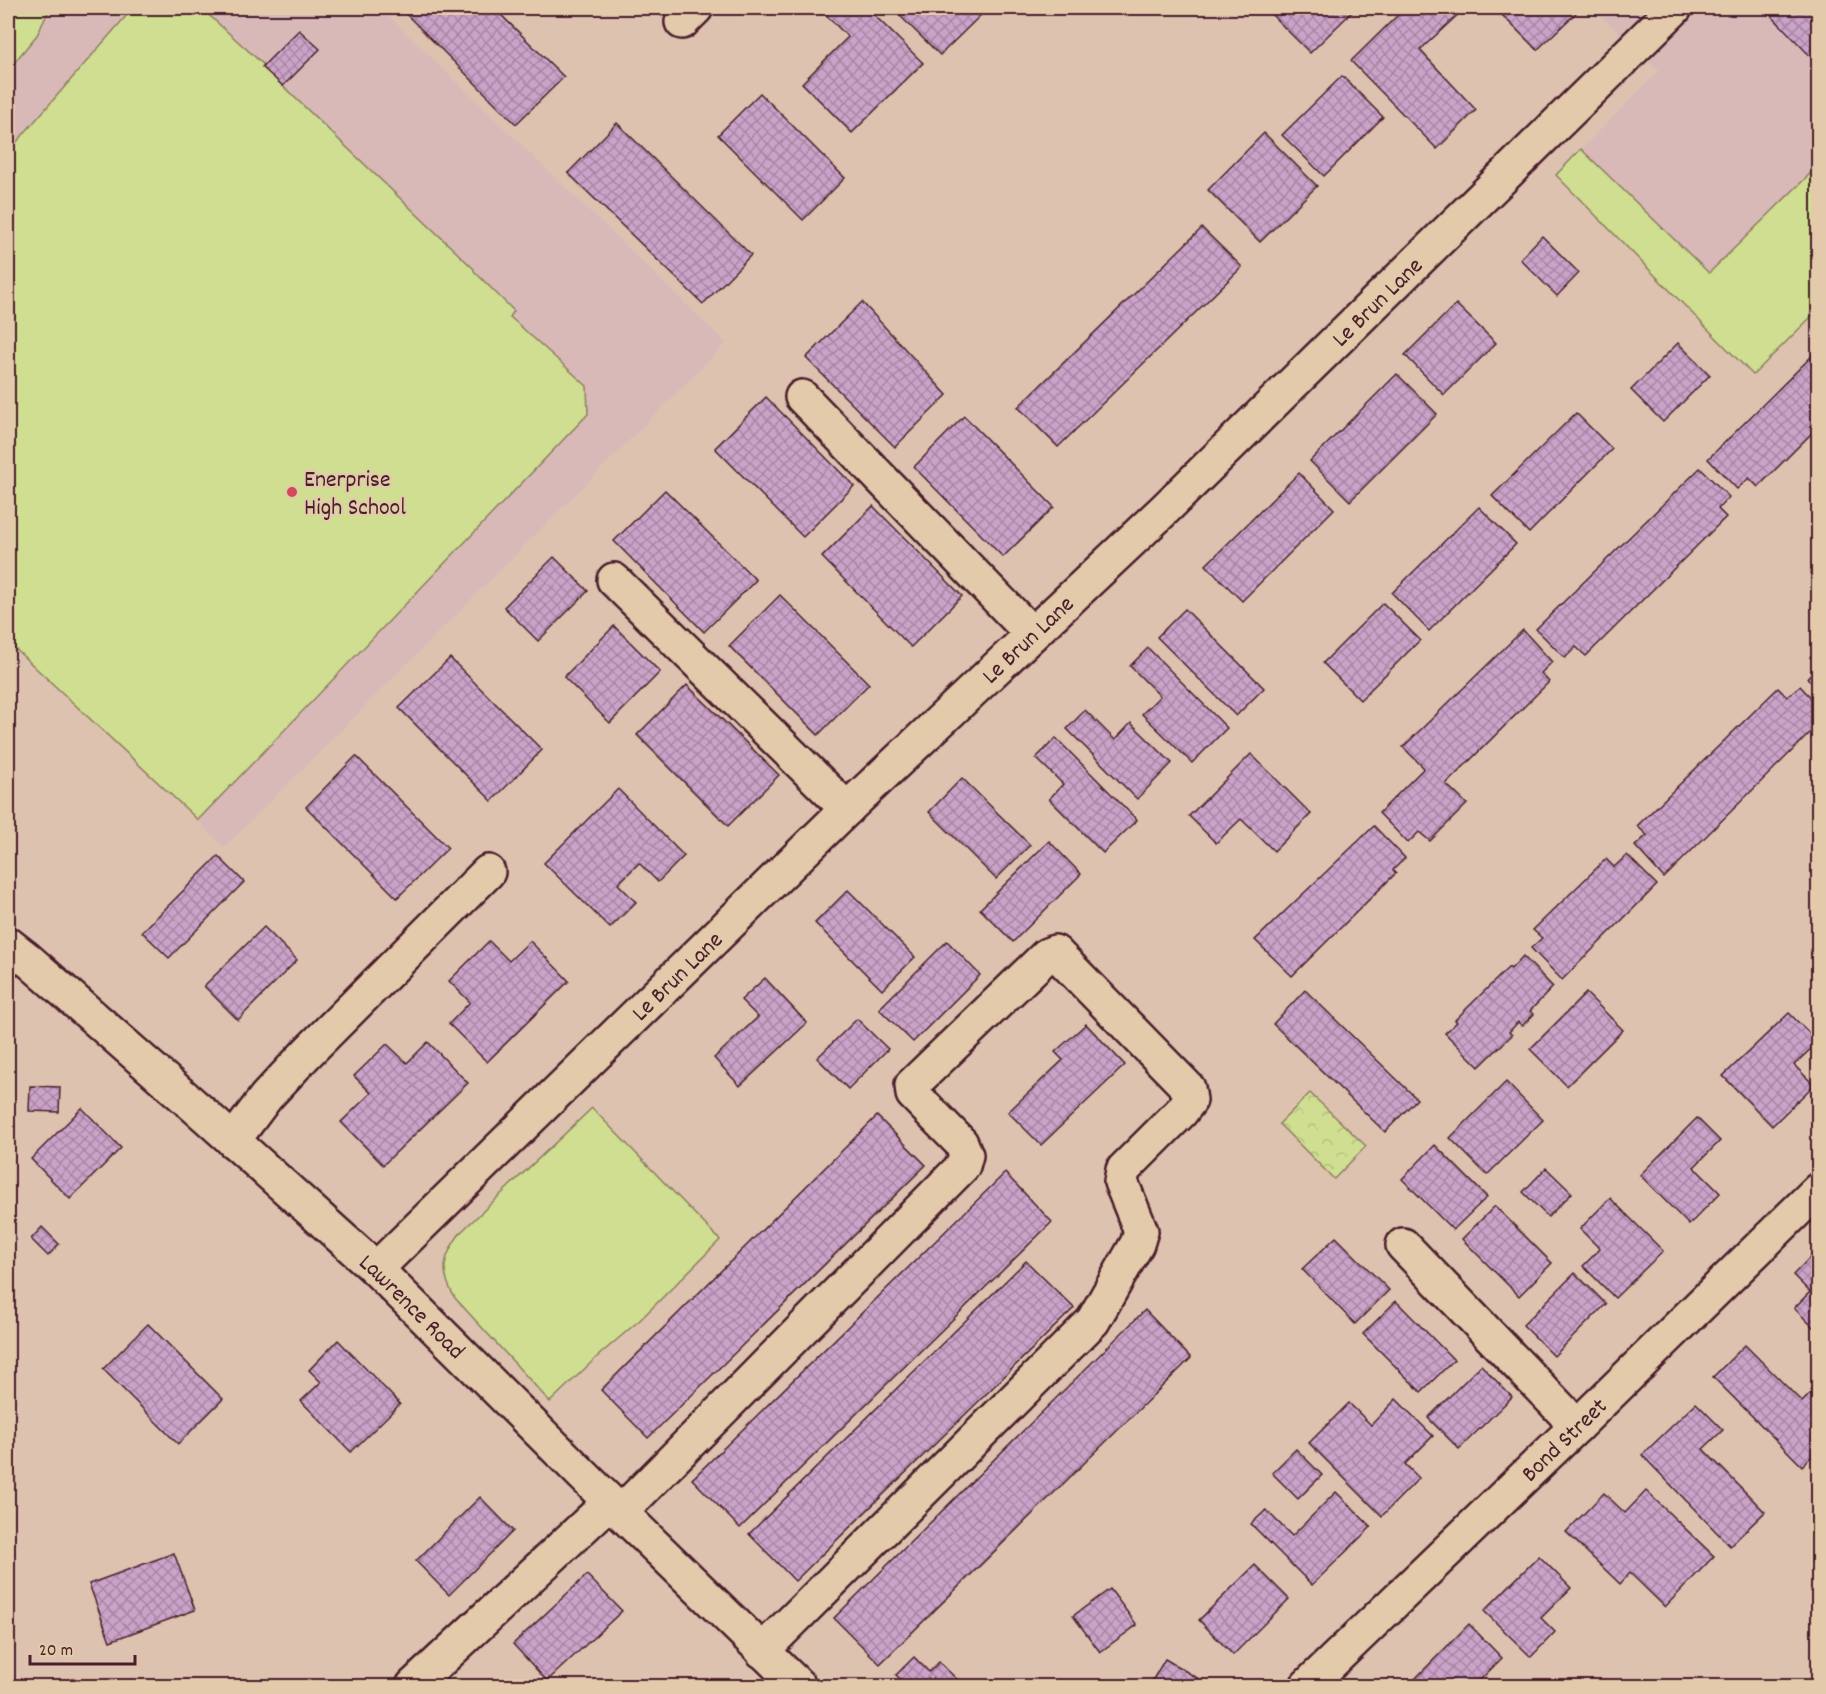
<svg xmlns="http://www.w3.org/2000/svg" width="1826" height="1694" font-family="Dekko,sans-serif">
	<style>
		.built { fill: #d8b9b8 }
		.green { fill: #cfde91; stroke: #8c7e5e; stroke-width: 1.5 }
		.forest { fill: url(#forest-crowns); stroke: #8c7e5e; stroke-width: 1.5 }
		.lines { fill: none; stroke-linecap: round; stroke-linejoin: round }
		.stream { stroke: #66848e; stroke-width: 10 }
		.building { fill: url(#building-cross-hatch); stroke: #4a1f2b; stroke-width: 1.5 }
		.minor-casing { stroke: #4a1f2b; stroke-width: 38 }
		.minor { stroke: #e2caaa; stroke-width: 33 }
		.poi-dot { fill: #d1495b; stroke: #e2caaa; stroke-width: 2 }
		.labels { text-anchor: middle; stroke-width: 4.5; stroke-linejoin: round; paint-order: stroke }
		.street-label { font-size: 24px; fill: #4a1f2b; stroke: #e2caaa }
		.poi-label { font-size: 24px; fill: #4a1f2b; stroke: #e2caaa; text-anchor: start }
	</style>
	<defs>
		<pattern id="forest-crowns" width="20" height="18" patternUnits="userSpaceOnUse" patternTransform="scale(1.5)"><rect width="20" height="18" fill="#cfde91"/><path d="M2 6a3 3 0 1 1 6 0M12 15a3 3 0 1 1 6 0" fill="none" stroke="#b3be7d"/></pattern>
		<pattern id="building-cross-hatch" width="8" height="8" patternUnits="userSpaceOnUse" patternTransform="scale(1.5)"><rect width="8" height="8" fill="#cba3c9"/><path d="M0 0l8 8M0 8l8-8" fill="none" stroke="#a784a3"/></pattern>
	</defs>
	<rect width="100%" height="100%" fill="#ddc2b0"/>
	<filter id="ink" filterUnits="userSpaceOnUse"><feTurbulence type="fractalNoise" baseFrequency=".0167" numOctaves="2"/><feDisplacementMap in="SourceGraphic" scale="12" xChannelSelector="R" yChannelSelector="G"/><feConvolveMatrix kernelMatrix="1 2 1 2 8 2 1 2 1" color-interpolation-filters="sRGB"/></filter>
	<g filter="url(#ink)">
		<g class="built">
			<path d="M8,8h372l346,335 -502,505 -26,-28 -190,-178z"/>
			<path d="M1593,8h225v158l-109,108 -128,-125 78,-78z"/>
		</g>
		<g class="green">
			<path d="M8,8h42l-13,27 -29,35z"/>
			<path d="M133,8h68l63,57 -1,2 211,202v2l40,40 -4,6 77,69 1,28 -390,406 -190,-178v-490z"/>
			<path d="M1581,149l128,124 109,-107v144l-65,65 -197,-200z"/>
			<path d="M592,1108l128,132 -79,79 -43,37 -48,46 -95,-104c-16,-27 -12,-42 6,-66z"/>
		</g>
		<path class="forest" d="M1310,1093l56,53 -32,33 -55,-55z"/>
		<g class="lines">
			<path class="stream" d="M8,1437l3,15 -3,7"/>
		</g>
		<g class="building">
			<path d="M400,8h94l70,69 -48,47z"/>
			<path d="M819,8h48l56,55 -71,70 -50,-50 46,-46z"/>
			<path d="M892,8h96l-48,47z"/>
			<path d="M1265,8h91l-46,45z"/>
			<path d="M1405,8h60l-45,42 56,60 -39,39 -86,-88z"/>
			<path d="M1495,8h80l3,3 -41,39z"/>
			<path d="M1764,8h54v50l-3,3z"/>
			<path d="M299,30l21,19 -37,37 -21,-19z"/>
			<path d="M1342,76l41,41 -59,59 -42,-41z"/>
			<path d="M760,93l85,85 -42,42 -85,-85z"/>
			<path d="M617,123l134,132 -48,49 -135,-131z"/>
			<path d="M1264,133l53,53 -57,56 -52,-52z"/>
			<path d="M1202,228l40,39 -184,180 -40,-40z"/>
			<path d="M1542,236l37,37 -22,23 -37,-37z"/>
			<path d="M862,302l85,93 -52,52 -89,-89z"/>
			<path d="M1456,304l40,39 -52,52 -39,-40z"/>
			<path d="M1678,343l32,32 -47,47 -32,-32z"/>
			<path d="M1818,350v77l-60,60 -9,-9 -12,11 -29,-30z"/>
			<path d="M1397,374l40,40 -87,87 -40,-40z"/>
			<path d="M766,397l88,89 -51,51 -88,-89z"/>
			<path d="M1576,413l36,36 -83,84 -37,-37z"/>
			<path d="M964,416l90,91 -51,50 -89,-90z"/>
			<path d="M1700,468l29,29 -11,12 8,8 -140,139 -10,-9 -11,11 -29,-29z"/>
			<path d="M1299,473l35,36 -92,92 -36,-36z"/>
			<path d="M665,490l91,90 -52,52 -90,-91z"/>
			<path d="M873,506l89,90 -51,51 -89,-90z"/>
			<path d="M1479,507l37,37 -87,87 -37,-38z"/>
			<path d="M554,557l34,34 -50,50 -34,-34z"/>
			<path d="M780,595l89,89 -51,51 -89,-89z"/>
			<path d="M1383,603l37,37 -60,60 -37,-37z"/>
			<path d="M1185,609l79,79 -28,28 -79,-79z"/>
			<path d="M614,626l46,46 -50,51 -46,-46z"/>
			<path d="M1523,630l29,32 -11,11 8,9 -103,102 21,20 -37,37 -11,-9 -11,11 -29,-30 45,-45 -21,-21z"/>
			<path d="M1148,648l79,80 -35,35 -50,-49 18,-18 -30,-30z"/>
			<path d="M1818,649v17l-8,-9z"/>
			<path d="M450,658l92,92 -50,51 -93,-93z"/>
			<path d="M1818,667v22l-11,-11z"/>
			<path d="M687,685l92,90 -51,51 -91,-91z"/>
			<path d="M1800,686l18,19v20l-154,153 -29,-32 12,-11 -10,-9 141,-138 9,9z"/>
			<path d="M1085,710l30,30 16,-17 41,40 -35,36 -70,-70z"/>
			<path d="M1056,738l81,82 -34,33 -54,-54 14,-15 -27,-26z"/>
			<path d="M1251,754l60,60 -37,37 -33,-32 -25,24 -27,-27z"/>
			<path d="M356,756l92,92 -51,50 -91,-91z"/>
			<path d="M962,778l68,67 -34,34 -67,-67z"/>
			<path d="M618,789l66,67 -26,26 -19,-19 -21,21 18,18 -26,26 -66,-65z"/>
			<path d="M1374,826l31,32 -12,12 3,3 -104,103 -37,-36z"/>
			<path d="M1049,841l32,33 -68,68 -33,-33z"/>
			<path d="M1627,855l30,30 -95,95 -31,-32 11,-10 -9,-8 73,-71 8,8z"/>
			<path d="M218,856l26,26 -75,76 -27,-26z"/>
			<path d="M848,890l67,67 -33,33 -67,-67z"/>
			<path d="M264,927l33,33 -59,60 -34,-34z"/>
			<path d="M489,941l20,20 21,-20 39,40 -82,81 -38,-38 21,-22 -21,-21z"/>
			<path d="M947,941l33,34 -67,67 -34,-33z"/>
			<path d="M1523,956l30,31 -23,24 4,3 -12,12 -4,-4 -9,10 3,3 -33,32 -34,-34 12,-11 -2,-2 54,-53 2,2z"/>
			<path d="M765,978l42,45 -67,63 -26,-28 44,-41 -17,-17z"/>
			<path d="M1305,990l112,109 -32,33 -112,-108z"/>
			<path d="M1586,993l37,37 -56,56 -37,-37z"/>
			<path d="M1789,1013l29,29 -24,23 20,20 -42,41 -49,-50z"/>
			<path d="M857,1019l31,30 -40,40 -31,-31z"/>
			<path d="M1086,1024l39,41 -84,80 -33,-33 55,-52 -8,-8z"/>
			<path d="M428,1042l40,41 -85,82 -42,-43 30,-29 -17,-17 33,-32 20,19z"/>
			<path d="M1506,1082l37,38 -56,55 -37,-37z"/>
			<path d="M30,1086l30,1 -1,25 -30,-1z"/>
			<path d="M82,1108l39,40 -51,51 -39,-40z"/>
			<path d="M877,1116l49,49 -278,273 -47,-48z"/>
			<path d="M1697,1118l23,23 -26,26 26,26 -31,32 -49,-50z"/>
			<path d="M1435,1145l52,52 -34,33 -51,-51z"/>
			<path d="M1546,1168l26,25 -24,24 -25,-25z"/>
			<path d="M1005,1173l47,49 -312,306 -48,-49z"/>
			<path d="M1610,1198l53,53 -48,47 -32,-32 17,-17 -20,-20z"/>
			<path d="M1495,1206l57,57 -33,33 -57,-57z"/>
			<path d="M42,1227l17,17 -11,12 -17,-17z"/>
			<path d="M1336,1237l53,53 -34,34 -53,-55z"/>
			<path d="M1818,1249v83l-24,-24 16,-16 -17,-17z"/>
			<path d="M1026,1261l48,47 -279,273 -46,-47z"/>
			<path d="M1575,1273l31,31 -52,52 -31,-31z"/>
			<path d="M1396,1301l58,59 -33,32 -58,-58z"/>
			<path d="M1145,1310l46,48 -311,306 -46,-46z"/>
			<path d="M148,1324l75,75 -45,45 -75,-75z"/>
			<path d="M338,1340l62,64 -49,48 -50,-51 20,-19 -12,-12z"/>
			<path d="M1745,1345l57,57 9,-9 7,8v49l-16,16 -89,-89z"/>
			<path d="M1481,1365l31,32 -53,52 -31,-31z"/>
			<path d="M1396,1399l37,37 -28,28 14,14 -37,38 -73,-73 40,-40 22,22z"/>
			<path d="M1696,1403l27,27 -20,19 62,63 -35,34 -88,-91z"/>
			<path d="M1296,1449l26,26 -24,24 -26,-26z"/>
			<path d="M1646,1491l68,65 -49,51 -35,-34 -10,11 -54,-52 38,-39 21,20z"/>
			<path d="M1336,1492l35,35 -59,58 -61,-61 15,-14 26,26z"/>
			<path d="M480,1497l33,34 -64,64 -33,-34z"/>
			<path d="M174,1553l21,57 -85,31 -21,-57z"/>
			<path d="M1539,1556l32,32 -30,30 14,14 -24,25 -47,-46z"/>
			<path d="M1255,1565l34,34 -56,56 -34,-35z"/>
			<path d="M587,1575l35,36 -75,70 -34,-37z"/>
			<path d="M1110,1589l27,36 -37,27 -27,-36z"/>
			<path d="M1469,1624l33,34 -28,28h-57l-5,-4z"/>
			<path d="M914,1657l15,15 10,-10 25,24h-56l-12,-11z"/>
			<path d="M1165,1659l46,27h-62z"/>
		</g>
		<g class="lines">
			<defs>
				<g id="minor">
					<path d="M682,22l14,-14"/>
					<path d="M802,397l230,237"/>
					<path d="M614,580l233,229"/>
					<path id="s1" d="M8,944l18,14 181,159 169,152 234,233 189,184"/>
					<path d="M233,1141l33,-44 40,-43 182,-182"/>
					<path d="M1403,1245l174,181"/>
					<path id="s2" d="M376,1269l475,-464 313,-295 511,-502"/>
					<path d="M621,1512l342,-346 3,-11 -5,-12 -48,-49 -1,-9 135,-130 8,-3 133,136 2,12 -9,12 -58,58 -2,12 20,49 -4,13 -44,77 -331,330"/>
					<path d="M413,1686l197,-184"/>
					<path id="s3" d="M1307,1686l270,-260 241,-236"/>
				</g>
			</defs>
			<use href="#minor" class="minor-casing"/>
			<use href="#minor" class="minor"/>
		</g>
	</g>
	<circle class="poi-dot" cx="292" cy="492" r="6"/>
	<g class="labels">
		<g class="street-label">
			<text dy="8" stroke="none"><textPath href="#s2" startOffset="1392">Le Brun Lane</textPath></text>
			<text dy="8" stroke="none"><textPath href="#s2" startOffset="906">Le Brun Lane</textPath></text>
			<text dy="8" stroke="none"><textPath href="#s2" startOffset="420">Le Brun Lane</textPath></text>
			<text dy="8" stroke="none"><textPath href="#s1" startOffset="543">Lawrence Road</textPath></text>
			<text dy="8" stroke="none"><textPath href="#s3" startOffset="356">Bond Street</textPath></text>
		</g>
		<g class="poi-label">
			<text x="304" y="486">Enerprise<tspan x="304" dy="28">High School</tspan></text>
		</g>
	</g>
	<rect width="1826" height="1694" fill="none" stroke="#e2caaa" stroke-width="30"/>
	<rect x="15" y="15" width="1796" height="1664" fill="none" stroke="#4a1f2b" stroke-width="2" filter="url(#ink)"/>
	<path d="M30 1655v9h105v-9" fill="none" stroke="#4a1f2b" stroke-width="3"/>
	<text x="39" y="1655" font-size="18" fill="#4a1f2b" stroke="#e2caaa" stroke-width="4.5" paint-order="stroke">20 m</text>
</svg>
